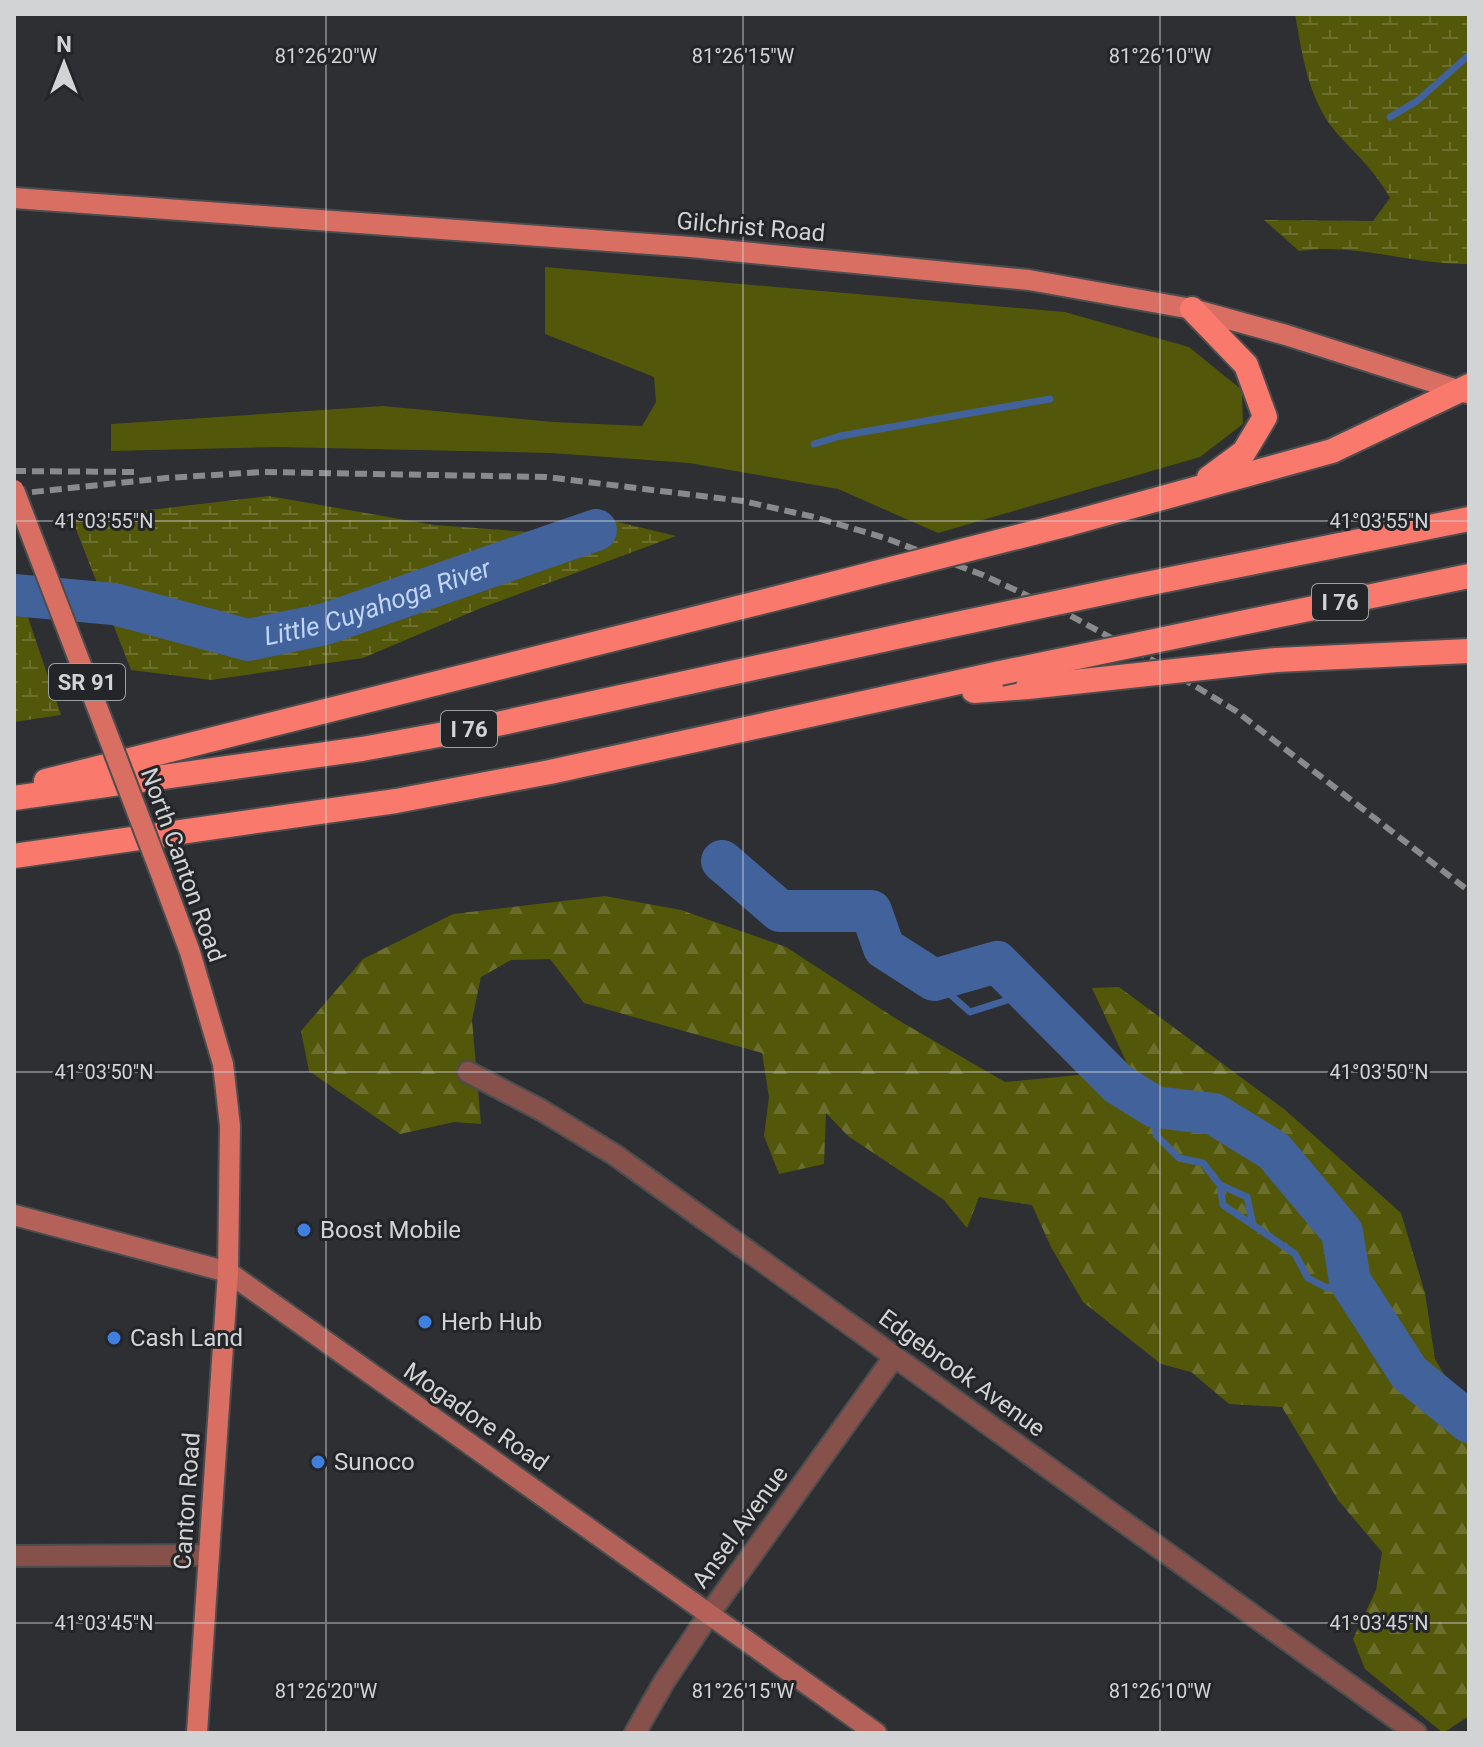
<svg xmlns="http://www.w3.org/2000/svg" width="1483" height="1747" font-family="Roboto,sans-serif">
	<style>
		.grass { fill: #535709 }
		.forest { fill: url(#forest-firs) }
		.wetland { fill: url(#wetland-marsh) }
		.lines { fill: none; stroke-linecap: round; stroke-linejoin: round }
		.stream { stroke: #42629c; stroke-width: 7 }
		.river { stroke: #42629c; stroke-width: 42 }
		.street-casing { stroke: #4b4d4f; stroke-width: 24 }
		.secondary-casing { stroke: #4b4d4f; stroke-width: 24 }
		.primary-casing { stroke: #4b4d4f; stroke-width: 24 }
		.highway-casing { stroke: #4b4d4f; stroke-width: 28 }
		.street { stroke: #85514a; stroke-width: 20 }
		.secondary { stroke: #b46259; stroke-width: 20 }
		.primary { stroke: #d96e63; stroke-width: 20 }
		.highway { stroke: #f9796c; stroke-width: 24 }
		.rail { stroke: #888a8c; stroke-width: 6; stroke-dasharray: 12 6; stroke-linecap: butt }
		.primary-bridge-casing { stroke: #4b4d4f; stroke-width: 24; stroke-linecap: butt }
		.highway-bridge-casing { stroke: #4b4d4f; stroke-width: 28; stroke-linecap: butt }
		.primary-bridge { stroke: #d96e63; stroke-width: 20 }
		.highway-bridge { stroke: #f9796c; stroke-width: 24 }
		.ticks { fill: none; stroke: #d1d3d4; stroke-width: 2; stroke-opacity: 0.45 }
		.shop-dot { fill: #3f7fe0; stroke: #232528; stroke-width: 3 }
		.labels { text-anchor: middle; stroke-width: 6; stroke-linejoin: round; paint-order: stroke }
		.shield { fill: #232528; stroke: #9d9fa0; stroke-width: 2 }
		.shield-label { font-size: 22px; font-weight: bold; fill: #d1d3d4 }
		.street-label { font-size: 24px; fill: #d1d3d4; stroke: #232528 }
		.poi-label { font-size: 24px; fill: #d1d3d4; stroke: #232528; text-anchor: start }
		.water-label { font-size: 26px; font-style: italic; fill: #c1d5f7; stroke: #232528 }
		.ticks-label { font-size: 20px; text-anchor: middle; fill: #d1d3d4; stroke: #232528; stroke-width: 6; stroke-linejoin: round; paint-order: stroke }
	</style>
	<defs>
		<pattern id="forest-firs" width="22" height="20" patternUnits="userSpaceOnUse" patternTransform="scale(2)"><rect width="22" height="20" fill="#535709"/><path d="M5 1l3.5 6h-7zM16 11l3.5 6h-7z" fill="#6b6e2c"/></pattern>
		<pattern id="wetland-marsh" width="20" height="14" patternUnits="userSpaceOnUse" patternTransform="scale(2)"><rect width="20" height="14" fill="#535709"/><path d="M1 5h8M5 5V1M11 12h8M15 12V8" fill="none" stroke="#6b6e2c"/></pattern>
	</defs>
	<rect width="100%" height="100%" fill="#2d2f32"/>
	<path class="grass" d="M545,267l520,45 124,35 53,43 1,34 -43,33 -262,76 -100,-44 -149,-26 -138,-10 -274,-6 -166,4v-27l272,-18 170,16 89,4 14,-24 -2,-25 -109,-43z"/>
	<path class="forest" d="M605,896l76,14 105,37 112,73 107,62 125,-12 -38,-82 27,-1 165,122 117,104 24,80 10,66 34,57v300l-26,17 -78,-64 -12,-30 23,-49 6,-38 -44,-52 -56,-93 -53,-3 -38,-32 -30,-8 -78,-62 -32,-55 -19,-42 -53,-8 -12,31 -23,-28 -96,-64 -22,-23 -2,51 -45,10 -15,-38 5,-39 -7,-44 -178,-50 -34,-44 -39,1 -30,17 -9,43 9,104 -27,-2 -54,12 -91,-63 -8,-40 62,-72 90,-45z"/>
	<g class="wetland">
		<path d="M1295,14h174v250c-58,1 -113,-22 -170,-13l-35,-31 109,1 17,-23c-16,-29 -34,-43 -55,-67 -27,-33 -33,-77 -40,-117z"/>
		<path d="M269,496l165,29 110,8 53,-16 79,19 -195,72 -118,50 -152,22 -80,-10 -59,-151z"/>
		<path d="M14,576l47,139 -47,7z"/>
	</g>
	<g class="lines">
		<g class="stream">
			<path d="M1390,117l27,-16 52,-46"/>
			<path d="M814,444l26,-8 210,-37"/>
			<path d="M589,533l7,-3"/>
			<path d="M934,980l36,32 56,-18"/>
			<path d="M1155,1107l1,28 23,23 24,5 17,22 27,12 6,28 42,29 13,24 19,10 23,-7"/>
			<path d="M1220,1185l3,20 30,20"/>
		</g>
		<g class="river">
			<path id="s1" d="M14,595l100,9 134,36 77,-16 271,-94"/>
			<path d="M722,861l58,50h91l13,37 50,32 63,-18 121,122 37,23 59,7 60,37 68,81 8,49 59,92 60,49"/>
		</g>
		<defs>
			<g id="street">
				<path d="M468,1072l73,38 74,45 801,578"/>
				<path d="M14,1556l194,-1"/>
				<path d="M635,1733l29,-51 46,-69 184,-256"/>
			</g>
			<path id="secondary" d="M14,1215l214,57 648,461"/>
			<g id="primary">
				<path d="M14,198l677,49 338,33 163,29 94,26 181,58"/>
				<path d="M161,874l29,78 33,112 7,62 -2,146 -31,461"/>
			</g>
			<g id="highway">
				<path d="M1192,309l54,56 19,52 -21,35 -35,26"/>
				<path d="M1068,524l264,-73 137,-65"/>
				<path d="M1131,587l338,-68"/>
				<path d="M1212,629l257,-53"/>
				<path d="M1276,660l193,-9"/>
				<path d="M974,691l54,-4"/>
				<path d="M46,781l755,-189"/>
				<path d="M14,798l348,-49 126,-23 431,-94"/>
				<path d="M14,856l382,-55 154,-29 450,-99"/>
			</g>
		</defs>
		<use href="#street" class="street-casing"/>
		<use href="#secondary" class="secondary-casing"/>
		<use href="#primary" class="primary-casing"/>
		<use href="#highway" class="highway-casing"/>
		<use href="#street" class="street"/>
		<use href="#secondary" class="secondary"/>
		<use href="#primary" class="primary"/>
		<use href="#highway" class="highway"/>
		<g class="rail">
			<path d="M14,471l120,1"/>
			<path d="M14,494l152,-16 96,-6 284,5 197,24 71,16 71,21 98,37 86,40 85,46 82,50 233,180"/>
		</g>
		<defs>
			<path id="primary-bridge" d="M14,490l147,384"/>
			<g id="highway-bridge">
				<path d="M801,592l267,-68"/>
				<path d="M919,632l212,-45"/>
				<path d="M1000,673l212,-44"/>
				<path d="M1028,687l248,-27"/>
			</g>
		</defs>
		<use href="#primary-bridge" class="primary-bridge-casing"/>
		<use href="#highway-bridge" class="highway-bridge-casing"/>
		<use href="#primary-bridge" class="primary-bridge"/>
		<use href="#highway-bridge" class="highway-bridge"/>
	</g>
	<path class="ticks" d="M326,14v1719M743,14v1719M1160,14v1719M14,521h1455M14,1072h1455M14,1623h1455"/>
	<g class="shop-dot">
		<circle cx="304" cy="1230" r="8"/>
		<circle cx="425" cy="1322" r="8"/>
		<circle cx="114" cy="1338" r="8"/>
		<circle cx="318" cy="1462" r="8"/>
	</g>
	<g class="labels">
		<g class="shield">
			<rect x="1312" y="584" width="56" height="36" rx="6"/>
			<rect x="49" y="664" width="76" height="36" rx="6"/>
			<rect x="441" y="711" width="56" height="36" rx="6"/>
		</g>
		<g class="shield-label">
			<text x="1340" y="610">I 76</text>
			<text x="87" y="690">SR 91</text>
			<text x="469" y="737">I 76</text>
		</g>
		<g class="street-label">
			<text transform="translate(751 227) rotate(5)" y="8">Gilchrist Road</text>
			<text transform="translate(183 865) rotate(70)" y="8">North Canton Road</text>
			<text transform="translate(962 1373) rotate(36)" y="8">Edgebrook Avenue</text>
			<text transform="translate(476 1417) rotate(35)" y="8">Mogadore Road</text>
			<text transform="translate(187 1501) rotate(-86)" y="8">Canton Road</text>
			<text transform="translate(740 1527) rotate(-54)" y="8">Ansel Avenue</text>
		</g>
		<g class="poi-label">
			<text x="320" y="1238">Boost Mobile</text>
			<text x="441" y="1330">Herb Hub</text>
			<text x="130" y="1346">Cash Land</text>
			<text x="334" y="1470">Sunoco</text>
		</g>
		<g class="water-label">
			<text dy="9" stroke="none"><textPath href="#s1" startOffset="374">Little Cuyahoga River</textPath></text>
		</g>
	</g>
	<g class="ticks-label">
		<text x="326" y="63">81°26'20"W</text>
		<text x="743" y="63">81°26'15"W</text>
		<text x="1160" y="63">81°26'10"W</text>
		<text x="104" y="528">41°03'55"N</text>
		<text x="1379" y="528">41°03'55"N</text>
		<text x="104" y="1079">41°03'50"N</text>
		<text x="1379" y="1079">41°03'50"N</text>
		<text x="104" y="1630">41°03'45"N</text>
		<text x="1379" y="1630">41°03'45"N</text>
		<text x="326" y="1698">81°26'20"W</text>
		<text x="743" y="1698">81°26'15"W</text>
		<text x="1160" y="1698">81°26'10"W</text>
	</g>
	<rect width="1483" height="1747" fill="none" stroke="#d1d3d4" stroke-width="32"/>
	<g transform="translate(64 64)" stroke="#232528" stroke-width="6" paint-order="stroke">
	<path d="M0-6L14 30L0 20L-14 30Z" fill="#d1d3d4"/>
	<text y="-12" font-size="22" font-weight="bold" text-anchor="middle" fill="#d1d3d4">N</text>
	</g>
</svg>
